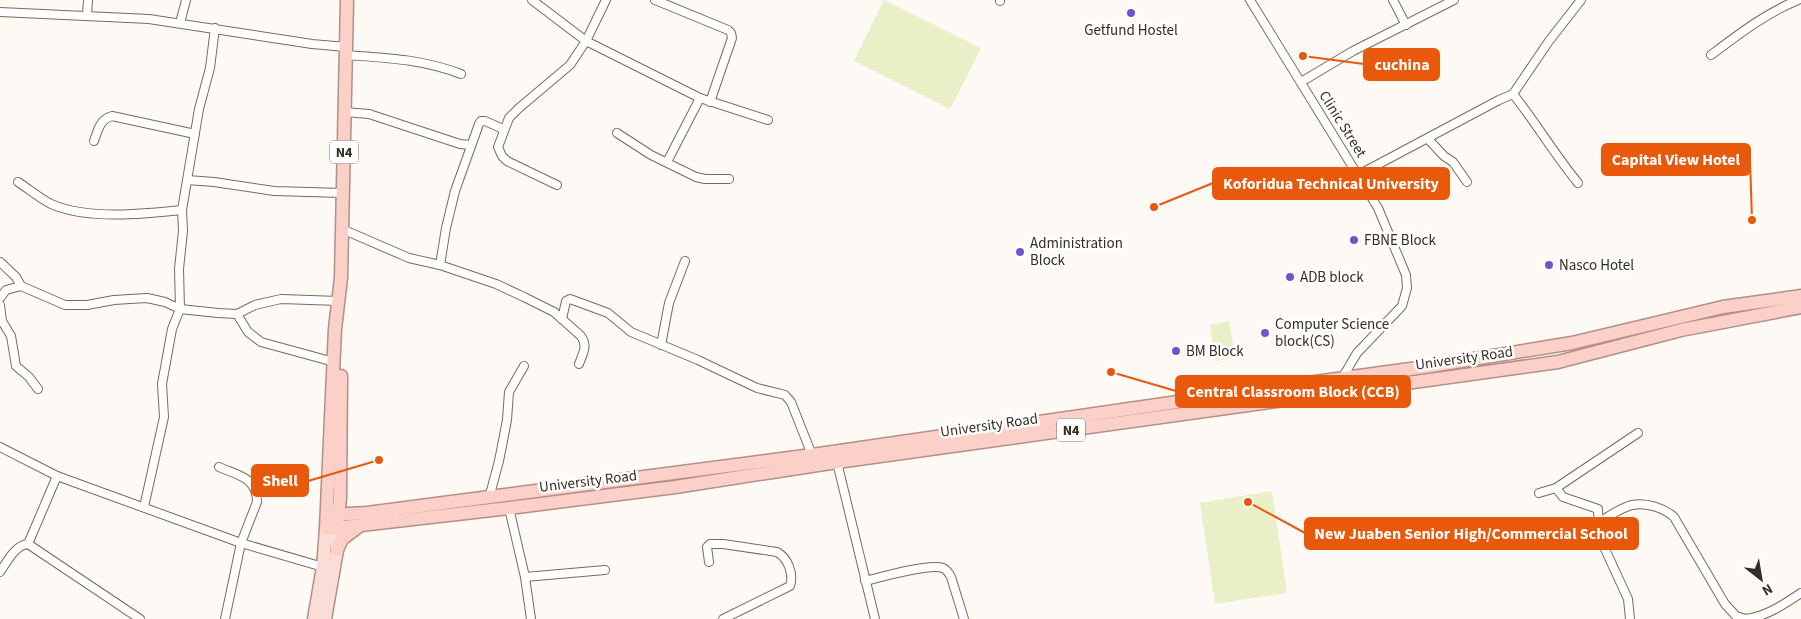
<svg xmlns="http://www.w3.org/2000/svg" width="1801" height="619" font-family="'Source Sans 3',sans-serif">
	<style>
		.garden { fill: #e9efc6 }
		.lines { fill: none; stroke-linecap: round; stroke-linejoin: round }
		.minor-casing { stroke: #7d6a52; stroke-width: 10 }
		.primary-casing { stroke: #b48f85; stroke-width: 15 }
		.trunk-casing { stroke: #b48f85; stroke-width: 15 }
		.minor { stroke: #fff; stroke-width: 8 }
		.primary { stroke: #fbdcd6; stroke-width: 12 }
		.trunk { stroke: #fad0c8; stroke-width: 12 }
		.poi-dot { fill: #7352cb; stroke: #fff; stroke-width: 2 }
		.labels { text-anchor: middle; stroke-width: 5; stroke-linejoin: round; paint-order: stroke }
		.shield { fill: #fff; stroke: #726c64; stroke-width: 1 }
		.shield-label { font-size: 14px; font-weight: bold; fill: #352d22 }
		.poi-label { font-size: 15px; fill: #352d22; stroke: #fff; text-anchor: start }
		.street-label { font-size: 15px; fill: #352d22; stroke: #fff }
		.leader { fill: none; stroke: #e8590c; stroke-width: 2 }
		.callout-dot { fill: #e8590c; stroke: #fff; stroke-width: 2 }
		.callout { fill: #e8590c; stroke: #e8590c; stroke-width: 2 }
		.callout-label { font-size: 16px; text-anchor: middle; font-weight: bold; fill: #fff }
	</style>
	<rect width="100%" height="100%" fill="#fdf9f4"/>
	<g class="garden">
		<path d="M884,0l97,48 -31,61 -96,-48z"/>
		<path d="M1229,321l6,36 -19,4 -6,-36z"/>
		<path d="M1272,491l15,102 -72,11 -15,-101z"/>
	</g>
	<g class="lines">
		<defs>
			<g id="minor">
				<path d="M532,0l54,41 114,57 68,22"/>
				<path d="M655,0l73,30 3,3 1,5 -22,64"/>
				<path d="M1000,0v1"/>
				<path d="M1250,0l128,208 28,67 1,13 -5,18 -45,47 -23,39"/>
				<path d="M1393,0l13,25"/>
				<path d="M0,12l149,7 163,25 34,3"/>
				<path d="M87,15l1,-15"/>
				<path d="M180,23l6,-23"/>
				<path d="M346,55c41,3 76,4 115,19"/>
				<path d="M1711,55c28,-21 55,-42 87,-55"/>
				<path d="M1301,82l52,-31 101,-51"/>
				<path d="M1513,94c23,29 42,61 65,89"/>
				<path d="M345,112l24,2 91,30 11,1"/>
				<path d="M617,133l34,22 45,22 9,2h24"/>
				<path d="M1428,139l16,17 9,6 14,20"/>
				<path d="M94,141c4,-11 6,-22 18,-25l83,18"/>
				<path d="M667,162l33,-64"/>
				<path d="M1358,175l141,-75 14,-6 36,-53 32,-41"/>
				<path d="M187,180l27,2 60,9 69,2"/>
				<path d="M18,182c11,7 21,16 33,22 36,16 93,10 131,6"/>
				<path d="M557,185l-50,-24 -5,-5 -4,-9 11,-29 10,-10 51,-43 16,-24 20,-41"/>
				<path d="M342,229l67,29 31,7 56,19 28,13 30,15 27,24c7,10 2,17 -2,28"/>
				<path d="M0,262l16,15 5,9 44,19h22l27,-5 33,-2 18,4 15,7 38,4 19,1 18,-9 26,-6 58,2"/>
				<path d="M440,265l6,-37 9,-37 24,-67 2,-3h4l18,8"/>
				<path d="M0,298l6,-8 15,-4"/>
				<path d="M0,305l2,16 9,15 5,30 13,11 9,12"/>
				<path d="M237,314l11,18 13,10 73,20"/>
				<path d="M562,319l4,-18 4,-2 38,14 23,19 67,28 59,28 28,7 6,7 21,53"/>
				<path d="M661,345l8,-42 16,-42"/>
				<path d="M0,447l57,29 184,67 82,24"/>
				<path d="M837,462l38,157"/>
				<path d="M219,467c18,8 38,10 38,35l-16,41 -16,76"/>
				<path d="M1556,488l7,9 35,12 1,27 29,63 2,20"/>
				<path d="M1539,493l17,-5 82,-55"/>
				<path d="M489,498l10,-37 8,-41 2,-28 15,-26"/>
				<path d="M144,507l20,-90 -2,-33 10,-55 8,-20 -1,-40 4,-38 -1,-21 17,-101 11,-41 5,-40"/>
				<path d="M509,508l16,69 6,42"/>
				<path d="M1599,522c9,-5 23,-15 33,-17 14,-3 32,3 42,12l51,87 11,12 10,3"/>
				<path d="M28,544l29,-68"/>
				<path d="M709,562l-2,-15 3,-3h13l54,8c11,6 17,22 13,34l-67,33"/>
				<path d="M0,572c7,-10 15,-27 28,-28l112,75"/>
				<path d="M525,577l80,-7"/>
				<path d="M865,581c16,-4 65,-18 78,-13 4,2 6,5 8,9l13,42"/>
				<path d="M1746,619c21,-3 37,-14 55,-26"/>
			</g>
			<g id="primary">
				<path d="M314,619l9,-52 3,-38"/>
				<path d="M325,619l12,-69v-22"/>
			</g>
			<g id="trunk">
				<path d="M347,0l-6,278 -6,51 -9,200 183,-21 166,-21 162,-25 721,-100 123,-32 120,-23"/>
				<path d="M327,515l40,-2 445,-58 496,-72 117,-16 147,-24 151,-36 78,-11"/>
				<path d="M337,524l3,-25 1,-123"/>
				<path d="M337,550l5,-11 16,-12"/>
			</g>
		</defs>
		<use href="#minor" class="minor-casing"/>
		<use href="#primary" class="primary-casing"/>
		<use href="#trunk" class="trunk-casing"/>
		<use href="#minor" class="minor"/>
		<use href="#primary" class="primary"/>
		<use href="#trunk" class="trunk"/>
	</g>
	<g class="poi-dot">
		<circle cx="1131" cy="13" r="5"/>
		<circle cx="1354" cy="240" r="5"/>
		<circle cx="1020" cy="252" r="5"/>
		<circle cx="1549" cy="265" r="5"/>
		<circle cx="1290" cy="277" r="5"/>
		<circle cx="1265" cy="333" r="5"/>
		<circle cx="1176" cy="351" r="5"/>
	</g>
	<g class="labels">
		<g class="shield">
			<rect x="330" y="140.5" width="28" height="23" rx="4"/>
			<rect x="1057" y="418.5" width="28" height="23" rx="4"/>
		</g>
		<g class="shield-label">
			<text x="344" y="157">N4</text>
			<text x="1071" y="435">N4</text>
		</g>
		<g class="poi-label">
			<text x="1131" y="35" text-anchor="middle">Getfund Hostel</text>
			<text x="1364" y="245">FBNE Block</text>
			<text x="1030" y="248">Administration<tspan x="1030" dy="17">Block</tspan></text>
			<text x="1559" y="270">Nasco Hotel</text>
			<text x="1300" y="282">ADB block</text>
			<text x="1275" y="329">Computer Science<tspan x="1275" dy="17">block(CS)</tspan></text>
			<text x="1186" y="356">BM Block</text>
		</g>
		<g class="street-label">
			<text transform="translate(1343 124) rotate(58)" y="5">Clinic Street</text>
			<text transform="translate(1464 358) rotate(-8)" y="5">University Road</text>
			<text transform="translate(989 425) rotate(-8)" y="5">University Road</text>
			<text transform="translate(588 481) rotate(-7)" y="5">University Road</text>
		</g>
	</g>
	<path class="leader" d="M1303 56L1364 64M1752 220L1750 159M1154 207L1213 183M1111 372L1176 391M379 460L308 481M1248 502L1305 533"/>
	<g class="callout-dot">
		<circle cx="1303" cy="56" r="5"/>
		<circle cx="1752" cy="220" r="5"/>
		<circle cx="1154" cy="207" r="5"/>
		<circle cx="1111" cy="372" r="5"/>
		<circle cx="379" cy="460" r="5"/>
		<circle cx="1248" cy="502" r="5"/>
	</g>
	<g class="callout">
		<rect x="1364" y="49" width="75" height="31" rx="5"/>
		<rect x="1602" y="144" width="148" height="31" rx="5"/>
		<rect x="1213" y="168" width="236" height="31" rx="5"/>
		<rect x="1176" y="376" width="234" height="31" rx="5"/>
		<rect x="252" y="465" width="56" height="31" rx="5"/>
		<rect x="1305" y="518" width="333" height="31" rx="5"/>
	</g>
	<g class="callout-label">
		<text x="1402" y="70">cuchina</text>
		<text x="1676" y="165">Capital View Hotel</text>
		<text x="1331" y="189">Koforidua Technical University</text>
		<text x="1293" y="397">Central Classroom Block (CCB)</text>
		<text x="280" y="486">Shell</text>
		<text x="1471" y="539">New Juaben Senior High/Commercial School</text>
	</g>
	<g transform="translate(1761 579) rotate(149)" stroke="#ffffff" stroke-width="4" paint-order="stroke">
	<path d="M0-4L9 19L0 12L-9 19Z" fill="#352d22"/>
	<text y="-8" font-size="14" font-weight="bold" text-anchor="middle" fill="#352d22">N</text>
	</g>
</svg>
